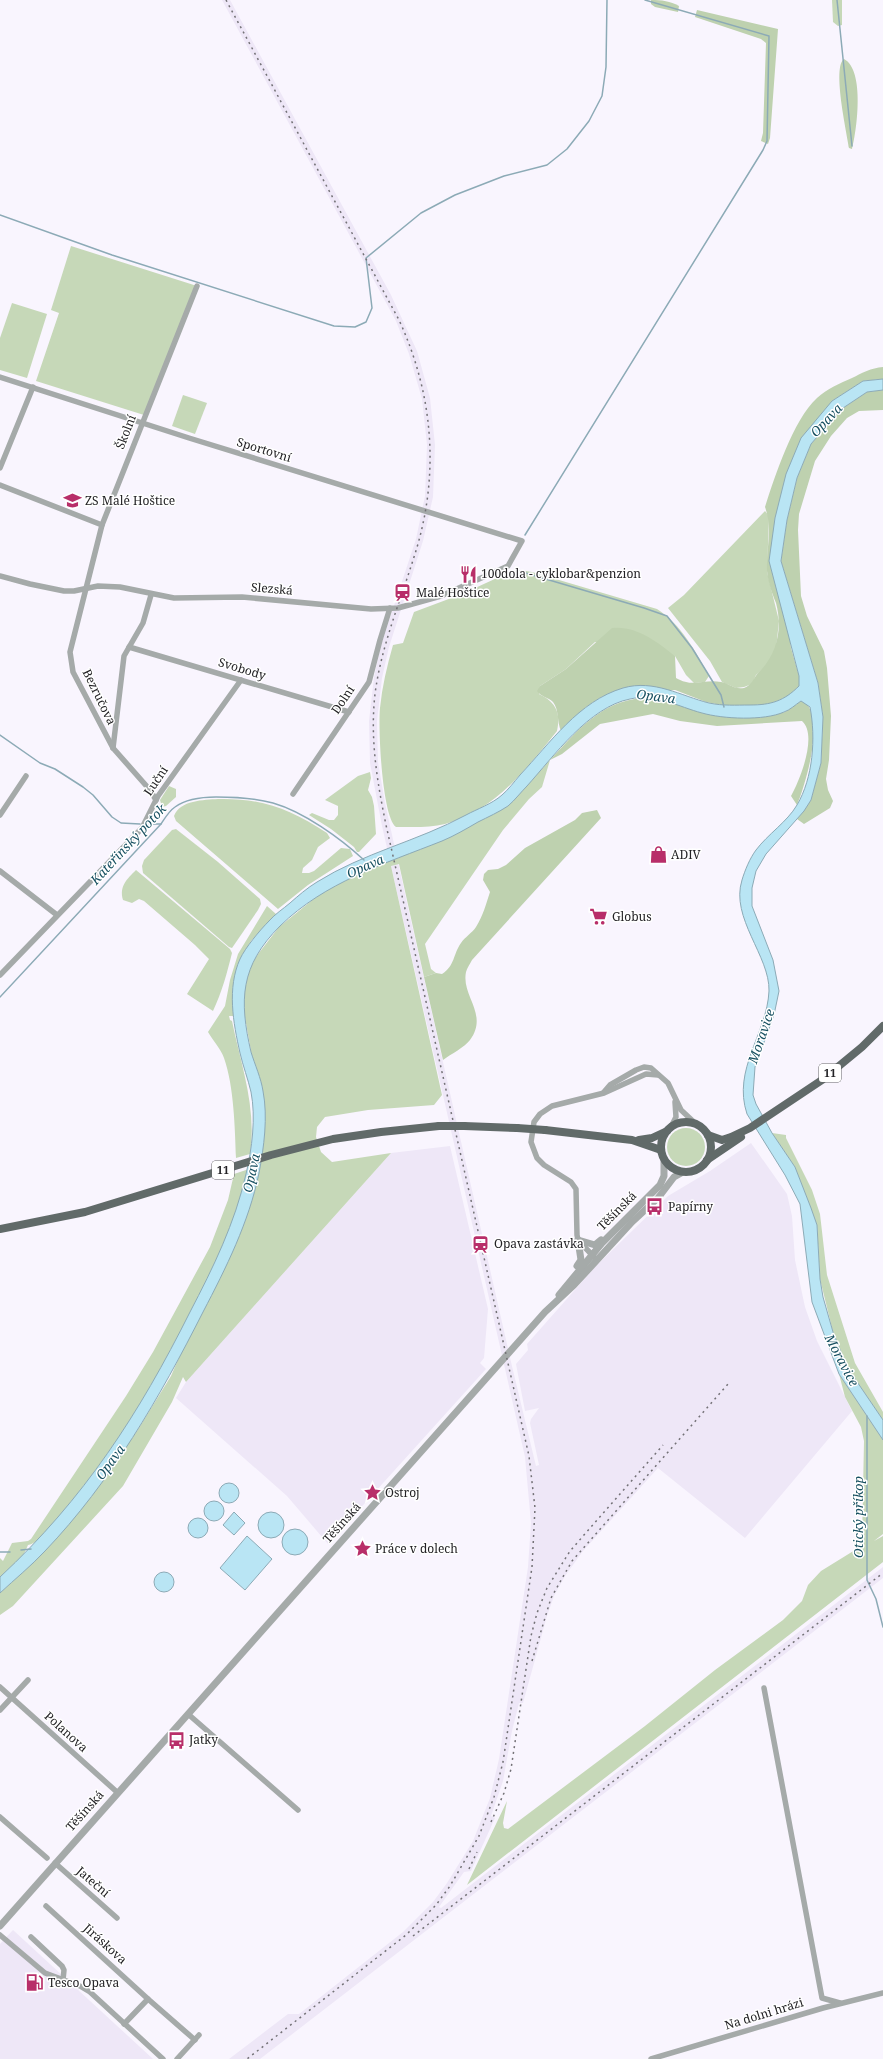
<svg xmlns="http://www.w3.org/2000/svg" width="883" height="2059" font-family="'Noto Serif',serif">
	<style>
		.built { fill: #eee7f7 }
		.green { fill: #c6d8b8 }
		.forest { fill: #bed1af }
		.water { fill: #b9e5f4; stroke: #8caab6 }
		.lines { fill: none; stroke-linecap: round; stroke-linejoin: round }
		.stream { stroke: #8caab6; stroke-width: 1.5 }
		.minor { stroke: #a5aaa9; stroke-width: 5.5 }
		.tertiary { stroke: #a5aaa9; stroke-width: 7 }
		.primary { stroke: #616a69; stroke-width: 8 }
		.rail { stroke: #737176; stroke-width: 1.5; stroke-dasharray: 2 4; stroke-linecap: butt }
		.primary-bridge { stroke: #616a69; stroke-width: 8 }
		.labels { text-anchor: middle; stroke-width: 3; stroke-linejoin: round; paint-order: stroke }
		.shield { fill: #fff; stroke: #656466; stroke-width: 1 }
		.shield-label { font-size: 11px; font-weight: bold; fill: #232225 }
		.street-label { font-size: 12px; fill: #232225; stroke: #fff }
		.poi-label { font-size: 12px; fill: #232225; stroke: #fff; text-anchor: start }
		.water-label { font-size: 13px; font-style: italic; fill: #175061; stroke: #fff }
	</style>
	<rect width="100%" height="100%" fill="#f9f5fe"/>
	<g class="built">
		<path d="M222,0h8l161,295 26,56 13,47 5,47 -2,52 -10,44 -34,106 -7,31 -5,43 1,41 7,41 26,118 100,441 25,104 3,-1 -9,-42 1,-4 8,-11 -14,3 -9,-47 12,-14 -1,-6 69,-78 72,-70 42,-25 41,-28 36,51 5,22 3,44 10,47 12,34 35,70 -107,127 -87,-70 -75,83 -18,25 -11,20 -7,20 -24,87h-4l-7,28 -9,50 -12,35 4,2 -24,53 -7,1 -25,35 2,1 442,-341v11l-623,481h-31l59,-45h11l104,-82 30,-30 14,-19 26,-42 17,-43 9,-39 29,-192 3,-44 -6,-66 -143,-631 -12,-63 -1,-42 5,-44 7,-32 35,-106 9,-43 2,-51 -5,-46 -13,-45 -13,-33z"/>
		<path d="M450,1146l38,163 -4,49 -4,5 6,6 -158,175 -41,-48 -111,-98 10,-16 205,-229z"/>
		<path d="M13,1930l140,129h-153v-115z"/>
	</g>
	<g class="green">
		<path d="M832,0h10v25l-4,1 -5,-4z"/>
		<path d="M71,246l126,40 -53,129 -108,-34 23,-68 -8,-3z"/>
		<path d="M12,303l35,11 -20,64 -27,-8v-32z"/>
		<path d="M183,395l24,8 -12,31 -23,-8z"/>
		<path d="M765,511l4,5 -2,56 12,49 -3,28 -10,17 -10,9 -4,9 -8,3 -8,1 -14,-6 -12,-21 -42,-53 16,-13z"/>
		<path d="M520,570l12,2 125,37c24,15 39,43 52,67l-4,6 -11,1 -8,-8 -11,-19 -80,-14 -29,27 -26,17 -1,8c17,8 22,19 18,37 -30,37 -62,80 -112,93 -15,4 -33,3 -49,3 -14,-10 -18,-99 -16,-119 2,-21 7,-42 13,-63l10,-2 11,-31 48,-18 48,-22z"/>
		<path d="M550,760l-8,27 -13,12 -26,31 -78,114 6,25 5,4 -12,4 -25,-113 -8,2 51,229 -8,10 -66,5 -43,7 -8,10 -1,10 5,15 11,10 59,-9 -205,229 -3,-5 -11,25 -49,84 -110,120 -13,9v-22l45,-42 46,-54 46,-66 34,-55 87,-202 -7,-123 -7,-39v-21l7,-28 28,-36 42,-34 49,-25 138,-62z"/>
		<path d="M370,772l1,6 -3,12 4,7 2,9 2,28 -17,18h-2l-3,-5 -23,-18 -22,-14 3,-2 17,7h5l4,-5v-9l-13,-6 33,-24z"/>
		<path d="M169,786l7,3v8l-10,9 -4,1 -2,-7z"/>
		<path d="M218,799c44,-1 72,10 109,34l3,5 -12,9 -6,13 -9,8 -1,5h7l5,-2 27,-23 9,1 3,7 -45,29 -30,24 -102,-88 -2,-5c6,-16 30,-16 44,-17z"/>
		<path d="M176,829l42,33 42,37 1,5 -3,6 -26,38 -3,-1 -86,-74 -1,-7 2,-6 28,-30z"/>
		<path d="M136,870l94,79 2,4c-5,20 -10,39 -19,58l-26,-17 22,-35 -14,-14 -51,-44 -5,-2 -7,4 -9,-3c-4,-14 4,-21 13,-30z"/>
		<path d="M267,906l9,8 -25,27 -10,19 -8,56h-4l1,4 2,1c9,44 25,87 18,133l-14,4c-1,-29 -2,-72 -12,-100 -3,-9 -11,-17 -16,-26l17,-26 5,-26 8,-26z"/>
		<circle cx="686" cy="1147" r="19"/>
		<path d="M772,1133l14,2v3l26,52 8,24 7,61 28,88 28,49v8l-36,-53 -14,-35 -13,-53 -3,-54 -22,-58z"/>
		<path d="M249,1169c-5,15 -8,32 -14,47 -10,27 -23,53 -36,80 -37,75 -79,147 -133,212 -8,10 -25,35 -38,37l-5,11 -23,21v-19l3,3 9,-18 16,-2 3,-2 95,-143 27,-44 57,-105 18,-47 6,-26z"/>
		<path d="M839,1374l44,66v94l-9,7 9,-5v26l-416,323 40,-84 -4,22 1,5 4,1 137,-103 70,-56 68,-50 19,-19 6,-16 13,-14 34,-21 7,-9 2,-100 -3,-14 -16,-30z"/>
	</g>
	<g class="forest">
		<path d="M651,0c11,0 19,1 28,6l-1,6 -23,-5 -4,-3z"/>
		<path d="M697,10l81,19 -8,109 -2,6 -7,-3 2,-8 3,-90 -5,-4 -66,-22z"/>
		<path d="M844,59c21,11 13,71 8,90l-3,-1c-2,-15 -17,-81 -5,-89z"/>
		<path d="M883,367v12l-20,2 -31,20 -57,117 16,130 8,28v10l-9,9 -10,6 -13,4 -41,1 -20,-4 -31,-12 -72,6 -17,11 -25,24c-4,-9 -2,-22 -8,-29 -5,-5 -12,-5 -16,-11l3,-5 26,-17 46,-41c23,-3 46,14 63,28l1,22c17,10 27,1 45,4 8,1 13,8 23,6 8,-3 9,-9 14,-15 19,-18 25,-44 18,-70 -4,-10 -8,-21 -9,-32 -1,-22 6,-43 -2,-64 10,-31 28,-87 52,-109 10,-9 23,-15 35,-20 10,-5 19,-10 31,-11z"/>
		<path d="M883,390v20l-24,1 -12,7 -16,18 -16,25 -16,53 -1,16 3,66 6,20 17,35 3,17 4,48 -2,44 -3,19 2,11 5,11 -3,7 -26,16 -7,-5 14,-19 4,-15 6,-22 2,-46 -5,-34 -37,-122 6,-41 10,-42 14,-34 29,-34 27,-18z"/>
		<path d="M642,698l30,4 30,11 23,4 44,-1 16,-4 16,-11 6,3c16,21 -1,79 -10,101l-6,-9c9,-16 27,-61 11,-75l-85,5 -37,-5 -27,-7 -53,10 -38,30 -12,6c26,-28 51,-59 92,-62z"/>
		<path d="M597,810l4,8 -129,142c-2,4 -5,8 -6,12 -5,24 23,42 4,68 -5,7 -19,14 -27,20l-19,-83 12,-4 6,1c13,-8 11,-20 19,-31 4,-6 11,-10 15,-16 7,-11 10,-23 14,-35l-7,-12 1,-6 4,-4 10,-1 8,-4 19,-17 50,-28 7,-7z"/>
	</g>
	<g class="water">
		<path d="M883,379v11l-16,2 -27,18 -29,34 -14,34 -10,42 -6,41 37,122 5,34 -2,46 -10,37 -7,11 -38,43 -10,17 -4,17v18l21,54 6,31 -5,24 -19,52 -2,28 3,9 16,29 23,34 16,41 6,17 3,54 3,18 10,35 14,35 36,53v20l-44,-66 -27,-72 -12,-98 -15,-29 -38,-61c-15,-45 20,-80 22,-123 1,-35 -39,-73 -27,-111 3,-10 8,-22 14,-30 12,-16 31,-28 41,-45 16,-27 19,-67 13,-98l-9,-6c-6,4 -11,9 -17,11 -20,9 -61,7 -82,1 -23,-6 -47,-20 -72,-14 -41,8 -76,57 -103,87 -6,6 -12,14 -19,20 -9,6 -20,11 -30,16 -12,7 -24,14 -36,19 -58,23 -117,41 -162,85 -40,40 -41,74 -29,126 4,13 10,26 12,39 5,26 1,56 -4,82 -10,49 -33,95 -56,139 -43,85 -92,170 -158,239 -14,15 -30,28 -45,42v-16c84,-78 139,-163 190,-265 23,-44 45,-89 56,-138 6,-25 10,-57 5,-82 -3,-13 -8,-26 -11,-39 -7,-31 -13,-65 0,-94 5,-11 20,-29 29,-38 6,-7 14,-12 21,-18 8,-7 17,-15 27,-21 46,-29 101,-41 149,-67 11,-6 26,-11 36,-20 6,-5 12,-13 18,-20 30,-32 59,-74 103,-87 31,-9 58,8 86,15 14,3 27,2 41,2 21,0 34,-4 49,-19v-10l-30,-115 6,-43 11,-44 15,-36 31,-37 31,-20z"/>
		<circle cx="229" cy="1493" r="10"/>
		<circle cx="214" cy="1511" r="10"/>
		<circle cx="271" cy="1525" r="13"/>
		<path d="M234,1512l11,11 -11,12 -11,-10z"/>
		<circle cx="198" cy="1528" r="10"/>
		<circle cx="295" cy="1542" r="13"/>
		<path d="M247,1536l25,23 -27,31 -25,-22z"/>
		<circle cx="164" cy="1582" r="10"/>
	</g>
	<g class="lines">
		<g class="stream">
			<path d="M837,0l15,146"/>
			<path d="M0,215l112,40 222,71 21,1 11,-5 6,-14 -6,-50 55,-45 34,-18 49,-19 43,-11 20,-16 22,-28 13,-25 4,-29 1,-67"/>
			<path d="M525,535l238,-385 4,-9 2,-105 -124,-36"/>
			<path d="M522,572l122,36 23,8 25,32 29,47 3,12"/>
			<path d="M0,735l40,28 15,6 28,18 10,8 19,22 9,6 19,1"/>
			<path d="M149,824h12"/>
			<path d="M0,997l161,-173c4,-6 8,-13 14,-17 11,-8 28,-10 41,-10 19,0 39,1 57,6 31,9 67,35 91,57"/>
			<path d="M867,1416v164l9,19 7,28"/>
			<path d="M21,1550l10,-1"/>
			<path d="M0,1552h10"/>
		</g>
		<g class="minor">
			<path d="M0,377l189,61 333,103 -14,25 -67,30 -43,12 -27,1 -129,-12 -68,1 -54,-11 -22,-1 -24,5h-10l-34,-7 -30,-8"/>
			<path d="M0,468l33,-81"/>
			<path d="M0,485l102,40"/>
			<path d="M129,647l220,65"/>
			<path d="M113,748l11,-92 19,-33 8,-28"/>
			<path d="M293,794l76,-112 11,-42 10,-32"/>
			<path d="M156,800l-6,-10 -37,-42 -40,-76 -3,-20 32,-127 95,-239"/>
			<path d="M0,815l26,-39"/>
			<path d="M0,871l57,44"/>
			<path d="M0,975l142,-147 16,-32 83,-116"/>
			<path d="M604,1092l6,-7 26,-15 8,-3 7,1 17,15 13,27 15,14"/>
			<path d="M671,1127l5,-10 -1,-15"/>
			<path d="M594,1257l-16,-17 -1,-5 -1,-46 -5,-7 -27,-17 -7,-7 -6,-16 3,-20 6,-8 12,-8 52,-13 42,-19 12,1"/>
			<path d="M0,1687l118,106"/>
			<path d="M764,1688l58,310 18,5"/>
			<path d="M0,1710l28,-30"/>
			<path d="M188,1714l110,96"/>
			<path d="M0,1817l47,41"/>
			<path d="M55,1863l62,55"/>
			<path d="M46,1906l102,93 -24,25"/>
			<path d="M0,1935l45,38 35,13 10,6 73,67"/>
			<path d="M31,1937l31,29 2,4 -1,10"/>
			<path d="M148,1999l47,41"/>
			<path d="M177,2059l22,-24"/>
			<path d="M651,2059l172,-51 60,-15"/>
		</g>
		<g class="tertiary">
			<path d="M578,1240l17,5 6,-5"/>
			<path d="M577,1266l4,-6 -3,-20"/>
			<path d="M559,1295l43,-52 58,-58 4,-9v-17"/>
			<path d="M0,1926l545,-614 29,-27 58,-63 26,-24 16,-21 9,-5"/>
		</g>
		<g class="primary">
			<circle cx="686" cy="1147" r="25"/>
			<path d="M464,1126l53,2"/>
			<path d="M545,1130l87,10 29,10"/>
			<path d="M708,1135l14,5 9,-3 19,-9 72,-48 40,-33 21,-21"/>
			<path d="M639,1140l13,-2 15,-7"/>
			<path d="M707,1160l34,-23"/>
			<path d="M0,1229l85,-17 186,-57 62,-16 48,-7 58,-6"/>
		</g>
		<g class="rail">
			<path d="M226,0l173,320c35,76 41,157 15,237 -14,45 -33,90 -39,137 -5,45 2,87 11,131l143,631 6,52 -3,59 -29,195 -9,35 -15,39 -29,50 -14,19 -30,30 -159,124"/>
			<path d="M532,1661l19,-63 21,-37 156,-177"/>
			<path d="M491,1822l13,-29 7,-24 20,-133 6,-23 10,-25 23,-37 93,-106"/>
			<path d="M469,1869l8,-17"/>
			<path d="M413,1936l470,-363"/>
		</g>
		<g class="primary-bridge">
			<path d="M439,1126h25"/>
			<path d="M517,1128l28,2"/>
		</g>
	</g>
	<defs>
		<symbol id="school-bare" viewBox="-9 -9 18 18"><path d="M0-5L7-2L0 1L-7-2ZM-4 1L0 2.5L4 1V4Q0 6-4 4Z" fill="#b82e69" stroke="#fff" stroke-width="2.5" paint-order="stroke"/></symbol>
		<symbol id="restaurant-bare" viewBox="-9 -9 18 18"><path d="M-5-6h1v4h1v-4h1v4h1v-4h1v5L-1.5 .5V6h-2V.5L-5-1ZM5-6V6H3V1.5H1.5Q1.5-4 5-6Z" fill="#b82e69" stroke="#fff" stroke-width="2.5" paint-order="stroke"/></symbol>
		<symbol id="station-bare" viewBox="-9 -9 18 18"><path d="M-3-6H3Q5-6 5-4V2Q5 4 3 4L4.5 6H3L1.5 4h-3L-3 6H-4.5L-3 4Q-5 4-5 2V-4Q-5-6-3-6ZM-3.5-4v3h7v-3ZM-3.5 1v1.5H-2V1ZM2 1v1.5H3.5V1Z" fill="#b82e69" stroke="#fff" stroke-width="2.5" paint-order="stroke"/></symbol>
		<symbol id="shop-bare" viewBox="-9 -9 18 18"><path d="M-5-2.5h2.3a2.7 3.5 0 0 1 5.4 0H5L5.5 6h-11ZM-1.5-2.5h3a1.5 2.3 0 0 0-3 0Z" fill="#b82e69" stroke="#fff" stroke-width="2.5" paint-order="stroke"/></symbol>
		<symbol id="supermarket-bare" viewBox="-9 -9 18 18"><path d="M-6-5.5h2.5l.6 2H6L4.5 2H-2.5L-4.4-4H-6ZM-1.5 3.2a1.3 1.3 0 1 0 .1 0ZM3 3.2a1.3 1.3 0 1 0 .1 0Z" fill="#b82e69" stroke="#fff" stroke-width="2.5" paint-order="stroke"/></symbol>
		<symbol id="bus-bare" viewBox="-9 -9 18 18"><path d="M-5-6H5V4H4V6H2V4H-2V6H-4V4H-5ZM-3.5-4V0h7V-4ZM-3.5 1.2v1.5H-2V1.2ZM2 1.2v1.5H3.5V1.2Z" fill="#b82e69" stroke="#fff" stroke-width="2.5" paint-order="stroke"/></symbol>
		<symbol id="sight-bare" viewBox="-9 -9 18 18"><path d="M0-6L1.8-2.2L6-1.7L2.9 1.2L3.7 5.4L0 3.3L-3.7 5.4L-2.9 1.2L-6-1.7L-1.8-2.2Z" fill="#b82e69" stroke="#fff" stroke-width="2.5" paint-order="stroke"/></symbol>
		<symbol id="fuel-bare" viewBox="-9 -9 18 18"><path d="M-5.5-6h7V0h2V4h1.3V-2.5L3-4.5l.8-.8L6-3V5H2.5V1h-1V6h-7ZM-4.2-4.7v3.2H.2V-4.7Z" fill="#b82e69" stroke="#fff" stroke-width="2.5" paint-order="stroke"/></symbol>
	</defs>
	<g fill-rule="evenodd">
		<use href="#school-bare" x="60" y="488" width="25" height="25"/>
		<use href="#restaurant-bare" x="456" y="562" width="25" height="25"/>
		<use href="#station-bare" x="390" y="580" width="25" height="25"/>
		<use href="#shop-bare" x="646" y="842" width="25" height="25"/>
		<use href="#supermarket-bare" x="586" y="904" width="25" height="25"/>
		<use href="#bus-bare" x="642" y="1194" width="25" height="25"/>
		<use href="#station-bare" x="468" y="1232" width="25" height="25"/>
		<use href="#sight-bare" x="360" y="1480" width="25" height="25"/>
		<use href="#sight-bare" x="350" y="1536" width="25" height="25"/>
		<use href="#bus-bare" x="164" y="1728" width="25" height="25"/>
		<use href="#fuel-bare" x="22" y="1970" width="25" height="25"/>
	</g>
	<g class="labels">
		<g class="shield">
			<rect x="819" y="1064" width="22" height="18" rx="3"/>
			<rect x="212" y="1161" width="22" height="18" rx="3"/>
		</g>
		<g class="shield-label">
			<text x="830" y="1077">11</text>
			<text x="223" y="1174">11</text>
		</g>
		<g class="street-label">
			<text transform="translate(126 432) rotate(-69)" y="4">Školní</text>
			<text transform="translate(264 450) rotate(17)" y="4">Sportovní</text>
			<text transform="translate(272 589) rotate(5)" y="4">Slezská</text>
			<text transform="translate(242 669) rotate(17)" y="4">Svobody</text>
			<text transform="translate(99 697) rotate(64)" y="4">Bezručova</text>
			<text transform="translate(343 700) rotate(-56)" y="4">Dolní</text>
			<text transform="translate(156 781) rotate(-56)" y="4">Luční</text>
			<text transform="translate(617 1211) rotate(-45)" y="4">Těšínská</text>
			<text transform="translate(342 1523) rotate(-48)" y="4">Těšínská</text>
			<text transform="translate(66 1732) rotate(42)" y="4">Polanova</text>
			<text transform="translate(85 1811) rotate(-48)" y="4">Těšínská</text>
			<text transform="translate(93 1882) rotate(41)" y="4">Jateční</text>
			<text transform="translate(105 1944) rotate(42)" y="4">Jiráskova</text>
			<text transform="translate(764 2014) rotate(-17)" y="4">Na dolni hrázi</text>
		</g>
		<g class="poi-label">
			<text x="85" y="505">ZS Malé Hoštice</text>
			<text x="481" y="578">100dola - cyklobar&amp;penzion</text>
			<text x="416" y="597">Malé Hoštice</text>
			<text x="671" y="859">ADIV</text>
			<text x="612" y="921">Globus</text>
			<text x="668" y="1211">Papírny</text>
			<text x="494" y="1248">Opava zastávka</text>
			<text x="385" y="1497">Ostroj</text>
			<text x="375" y="1553">Práce v dolech</text>
			<text x="189" y="1744">Jatky</text>
			<text x="48" y="1987">Tesco Opava</text>
		</g>
		<g class="water-label">
			<text transform="translate(826 420) rotate(-47)" y="5">Opava</text>
			<text transform="translate(656 696) rotate(7)" y="5">Opava</text>
			<text transform="translate(128 844) rotate(-47)" y="5">Kateřinský potok</text>
			<text transform="translate(365 866) rotate(-24)" y="5">Opava</text>
			<text transform="translate(761 1036) rotate(-71)" y="5">Moravice</text>
			<text transform="translate(251 1173) rotate(-78)" y="5">Opava</text>
			<text transform="translate(842 1360) rotate(62)" y="5">Moravice</text>
			<text transform="translate(110 1462) rotate(-54)" y="5">Opava</text>
			<text transform="translate(858 1517) rotate(-90)" y="5">Otický příkop</text>
		</g>
	</g>
</svg>
